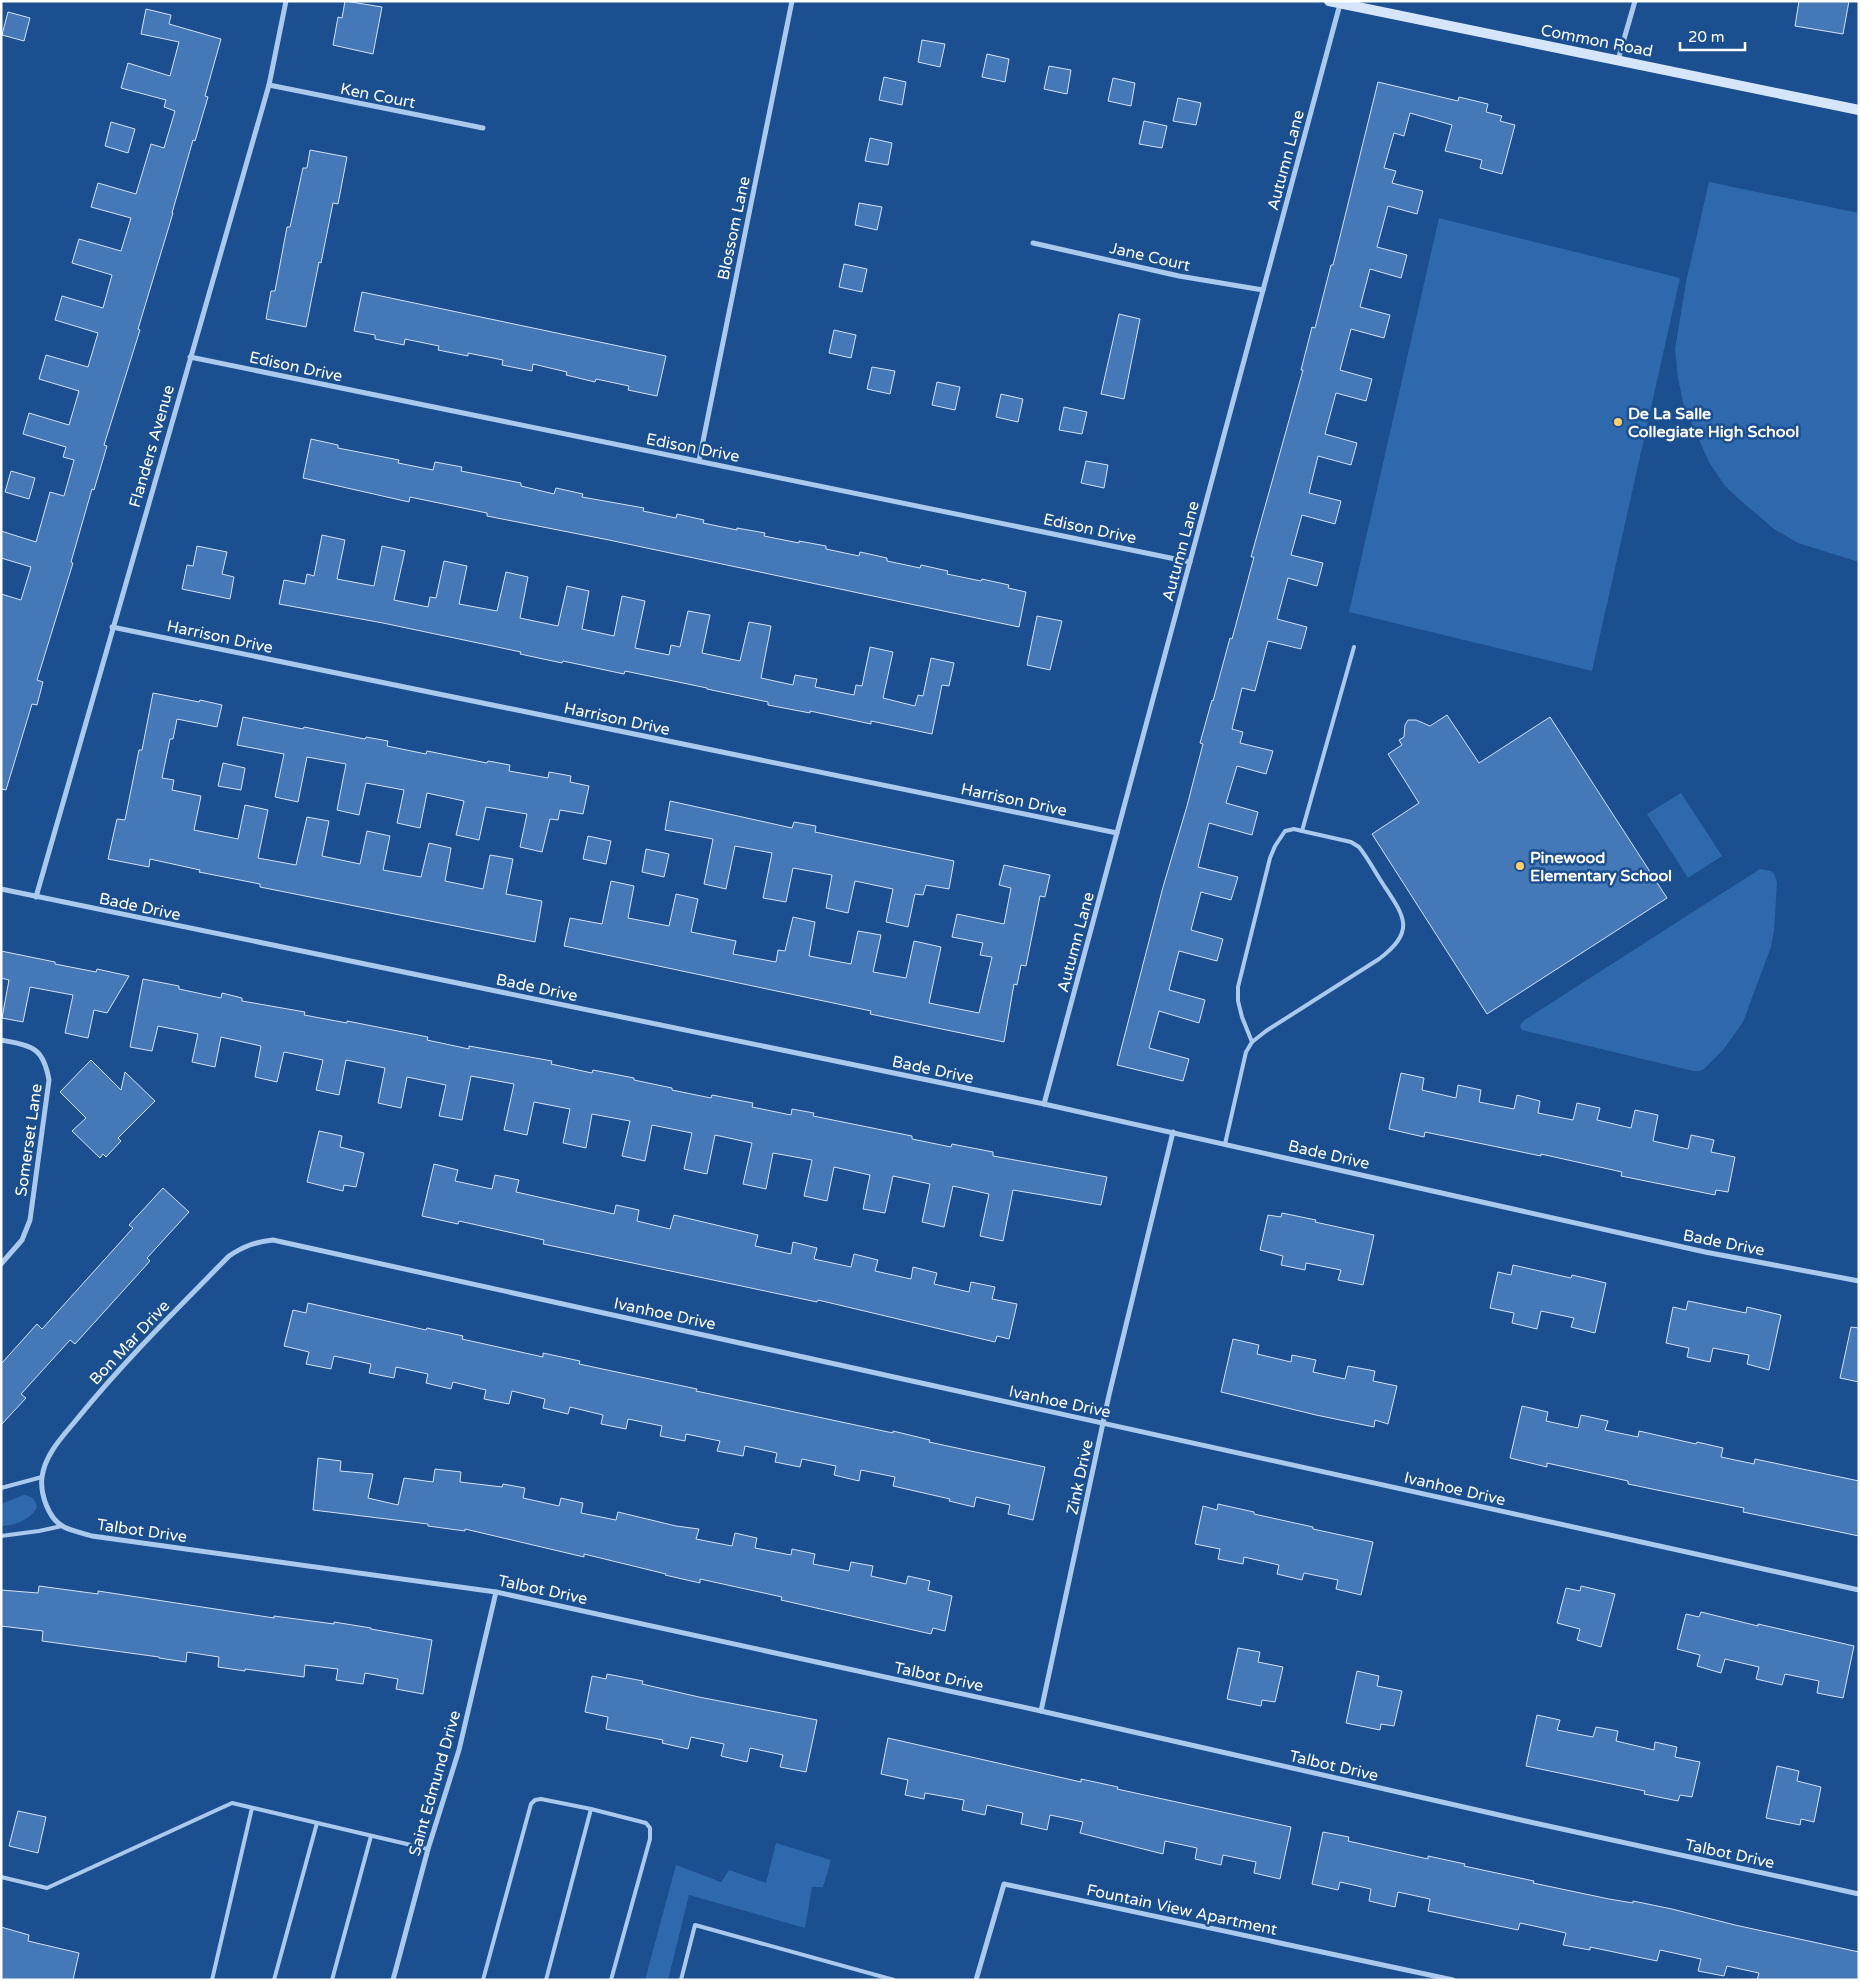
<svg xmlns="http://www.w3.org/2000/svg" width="1860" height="1981" font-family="'Varela Round',sans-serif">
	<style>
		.green { fill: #2e69ad }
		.building { fill: #4478b7; stroke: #cfe3fa }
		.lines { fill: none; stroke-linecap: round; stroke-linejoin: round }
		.lane { stroke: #a9c9ee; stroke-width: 4 }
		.street { stroke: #a9c9ee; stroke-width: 5 }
		.secondary { stroke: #d6e6fa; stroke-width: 10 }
		.poi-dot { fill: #ffd166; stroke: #1b4f8f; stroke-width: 2 }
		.labels { text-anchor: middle; stroke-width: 5; stroke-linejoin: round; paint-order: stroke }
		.street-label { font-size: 16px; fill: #fff; stroke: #1b4f8f }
		.poi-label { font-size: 16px; font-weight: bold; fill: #fff; stroke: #1b4f8f; text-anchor: start }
	</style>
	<rect width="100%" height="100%" fill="#1b4f8f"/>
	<g class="green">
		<path d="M1709,182l150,31v349l-61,-19 -24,-14 -34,-29 -15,-14 -16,-24 -25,-55 -6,-29 -3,-29 11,-67z"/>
		<path d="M1439,218l241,60 -88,393 -243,-59z"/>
		<path d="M1681,793l41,63 -34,22 -41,-64z"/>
		<path d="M1760,869l11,2 3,3 3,8 -3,48 -3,17 -28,75 -20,28 -19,19 -4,2h-7l-171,-41 -2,-4 3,-5z"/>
		<path d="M24,1495c8,1 11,4 13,12 -5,12 -23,19 -36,19v-22z"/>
		<path d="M776,1843l55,17 -8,27h-11l-7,41 -116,-33 -21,85h-23l31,-115 45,17 8,-12 37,13z"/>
	</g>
	<g class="building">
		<path d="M345,1l37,6 -9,47 -40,-9 5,-28 4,1z"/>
		<path d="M1799,1h50l-6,33 -48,-8z"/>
		<path d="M146,9l25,6 -2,9 52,15 -16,57 3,1 -13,44 -2,-1 -21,73h1l-35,116 2,1 -36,115 3,1 -13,44 -2,-1 -21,73 2,1 -36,117 6,2 -6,23 -5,-1 -26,86 -5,-1v-195l20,6 10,-33 -30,-9v-27l35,11 14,-50 14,4 10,-36 -11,-3 3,-10 -43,-13 6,-21 40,12 10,-34 -40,-12 7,-24 42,12 10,-34 -43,-13 7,-24 41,12 9,-33 -40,-12 7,-24 42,12 10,-33 -40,-11 7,-24 38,11 15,-50 13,4 11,-37 -11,-4 2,-7 -45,-12 7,-25 42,13 9,-34 -38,-8z"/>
		<path d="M8,12l22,6 -6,23 -22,-6z"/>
		<path d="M922,40l23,4 -5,23 -22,-5z"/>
		<path d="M987,54l22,5 -4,23 -23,-5z"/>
		<path d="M1049,66l22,4 -4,24 -23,-5z"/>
		<path d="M884,77l22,5 -4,23 -23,-5z"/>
		<path d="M1113,78l22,5 -4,23 -23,-5z"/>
		<path d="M1378,82l80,19 1,-4 29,7 -2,8 16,4 -2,5 15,4 -13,49 -22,-6 2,-8 -37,-9 7,-26 -42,-12 -6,23 -10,-3 -10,35 12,3 -4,12 31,8 -6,23 -29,-8 -11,41 30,8 -6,23 -31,-9 -10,38 30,8 -6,23 -33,-9 -11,41 32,9 -6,22 -30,-8 -11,41 32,9 -6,22 -33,-9 -9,37 32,8 -6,23 -33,-9 -11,40 32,8 -6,23 -29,-8 -11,41 30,8 -6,22 -33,-8 -13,50 -13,-3 -10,41 11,3 -3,11 33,8 -7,23 -29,-8 -11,37 32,9 -6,23 -43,-12 -11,44 40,10 -7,23 -30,-8 -10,38 32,9 -6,22 -38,-10 -10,39 36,10 -6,23 -40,-12 -10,37 40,11 -6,22 -66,-16 46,-178 24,-81 16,-62 -3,-1 12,-43 1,1 17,-63 2,1 22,-82h-3l52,-187h-2l11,-43 3,1 16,-63h2z"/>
		<path d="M1178,98l23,5 -5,22 -23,-4z"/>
		<path d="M1144,121l23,5 -5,22 -23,-4z"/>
		<path d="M111,122l24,7 -7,24 -23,-7z"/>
		<path d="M870,138l22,5 -4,22 -23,-4z"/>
		<path d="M310,150l37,7 -9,47 -5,-1 -12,60 -2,-1 -13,65 -40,-8 5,-28h4l12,-64h3l13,-59h4z"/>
		<path d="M859,203l23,4 -5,23 -22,-5z"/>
		<path d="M844,264l23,5 -5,23 -23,-5z"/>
		<path d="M362,292l304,64 -9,40 -29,-6 1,-4 -33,-7 -1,3 -29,-7 1,-3 -34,-8 -1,7 -30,-6 1,-5 -35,-7v3l-30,-6 1,-4 -34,-7 -1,6 -29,-6v-4l-21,-4z"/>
		<path d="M1119,314l21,5 -16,80 -23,-5z"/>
		<path d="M834,330l22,5 -5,23 -22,-5z"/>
		<path d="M872,367l23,4 -5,23 -23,-5z"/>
		<path d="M937,382l23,5 -5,23 -23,-5z"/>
		<path d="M1001,394l22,5 -5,23 -22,-5z"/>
		<path d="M1064,407l23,5 -5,22 -23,-4z"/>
		<path d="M311,439l27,6v3l61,12 -1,3 35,7 2,-8 27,5 -1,4 60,12v3l33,8 2,-6 27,6 -1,3 62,11 -1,3 33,7 1,-4 27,6 -1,3 34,7v-2l28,5 -1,3 35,7v-2l27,5v3l33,7 1,-4 27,6v3l33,7 1,-3 27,6 -1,3 34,7 1,-2 27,6 -1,3 18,4 -7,35 -410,-87 -122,-24v-3l-77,-16 -1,5 -106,-24z"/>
		<path d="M1086,461l22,4 -4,23 -23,-5z"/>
		<path d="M11,471l24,7 -6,21 -24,-7z"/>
		<path d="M322,535l23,5 -8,39 37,7 8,-40 23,5 -11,49 34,7 2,-10 6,1 8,-37 23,5 -8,38 38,7 9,-39 22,5 -8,41 38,8 9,-40 22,5 -7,38 32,7 8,-40 23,5 -10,47 34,7 2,-10 9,2 8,-36 22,4 -8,38 38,8 9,-39 22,4 -10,52 32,7 2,-10 22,4 -2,8 39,8 2,-10 6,1 8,-39 23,5 -10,46 32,8 3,-11 5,1 8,-38 23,5 -5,23 -7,-1 -10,49 -61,-13v3l-61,-13v2l-42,-8v-3l-61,-13v-1l-82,-17 -1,3 -61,-13 -1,2 -42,-9 1,-2 -138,-29 -104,-19 5,-24 21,4 2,-10 7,2z"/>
		<path d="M197,546l30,6 -5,22 12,3 -4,22 -48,-10 5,-24 6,1z"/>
		<path d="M1037,616l25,5 -12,49 -23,-5z"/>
		<path d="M153,693l46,9 1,-2 22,5 -5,22 -40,-8 -4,20h-3l-8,39 12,2 -2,10 29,6 -7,34 44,9 7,-34 23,5 -10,48 38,7 11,-48 22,4 -7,35 38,8 7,-33 23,5 -7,34 38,7 8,-34 22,5 -6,33 38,8 7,-34 23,4 -7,35 36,7 -7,41 -275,-55v-3l-61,-12 1,-2 -50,-11 -1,8 -41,-8 9,-40 8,1 14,-70h3z"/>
		<path d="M1447,715l32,48 71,-46 117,181 -180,116 -115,-180 47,-31 -31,-49 14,-9 -3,-5 5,-3 1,-12 3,-5h8l14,6z"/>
		<path d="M243,717l60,12 1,-2 61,12 1,-2 22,4 -1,5 39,8 1,-3 60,12 1,-2 22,4 -1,6 39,7 1,-6 22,4 -1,6 19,4 -6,28 -23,-4 -2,10 -8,-1 -8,33 -22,-5 7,-33 -41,-7 -7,33 -23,-5 8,-34 -37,-8 -7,35 -23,-5 7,-33 -38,-7 -7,32 -22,-5 9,-46 -39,-7 -9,45 -23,-5 9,-43 -47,-9z"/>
		<path d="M223,763l22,5 -4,22 -23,-4z"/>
		<path d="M670,801l122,27 2,-6 22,4 -1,6 139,29 -5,28 -23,-4 -3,10 -8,-1 -7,33 -22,-5 7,-33 -38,-8 -7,32 -22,-5 6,-33 -39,-7 -7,34 -23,-4 9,-45 -37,-7 -9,43 -22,-5 9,-45 -48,-9z"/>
		<path d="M588,836l23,5 -5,23 -23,-5z"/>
		<path d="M646,849l23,5 -5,23 -22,-5z"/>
		<path d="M1004,865l46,10 -5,22 -5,-1 -14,70 -5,-1 -4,20 -3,-1 -10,58 -134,-28 1,-3 -307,-65 6,-28 32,6 9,-43 23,5 -6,32 41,8 7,-32 22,5 -7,33 45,9 -3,13 43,8 2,-12 7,1 8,-34 22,5 -6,34 42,8 7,-33 23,4 -8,37 33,6 8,-37 27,6 -12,56 50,10 13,-56 -12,-2 3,-12 -31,-6 5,-23 47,10 7,-36 -12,-3z"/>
		<path d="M1,951l54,11v2l41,8 1,-3 32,7 -22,37 -13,-3 -6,28 -23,-5 8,-38 -43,-8 -7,35 -21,-4 7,-38 -8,-2z"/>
		<path d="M143,979l36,7v3l42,9 1,-5 20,5v3l63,11 -1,3 43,8v-2l81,16 -1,3 42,9v-3l83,15 -1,3 41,9 1,-3 41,8v2l38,8v2l39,8 1,-3 41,8 -1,4 39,8 1,-6 22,4 -1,3 99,20v3l39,8 1,-3 41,8v4l114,21 -6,28 -88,-15 -10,51 -23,-5 9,-42 -36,-8 -9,41 -22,-5 8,-38 -37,-8 -8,37 -22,-4 7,-34 -36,-8 -7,34 -23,-5 8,-36 -39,-7 -7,36 -23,-5 9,-41 -37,-8 -8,39 -23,-5 8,-36 -40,-8 -7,36 -23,-5 8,-35 -38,-7 -6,34 -23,-5 7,-34 -36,-7 -7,33 -23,-5 10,-46 -43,-8 -9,44 -23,-4 7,-31 -39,-8 -6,31 -23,-5 7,-35 -39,-8 -7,35 -23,-5 7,-30 -39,-8 -7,30 -22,-5 6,-31 -40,-9 -6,30 -23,-5 6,-28 -40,-8 -6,25 -22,-4z"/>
		<path d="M91,1060l30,30 4,-18 30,29 -37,37 3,3 -15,16 -3,-3 -3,4 -28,-27 14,-13 -26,-26z"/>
		<path d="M1401,1073l23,5 -2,12 34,8 2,-13 23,5 -2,12 35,7 3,-14 23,6 -2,12 35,7 4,-17 23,5 -3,12 34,8 4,-18 23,5 -5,26 35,8 3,-14 23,5 -3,12 24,5 -7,35 -12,-2 -1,5 -94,-19 1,-4 -81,-18v2l-116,-24 -1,5 -35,-8z"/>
		<path d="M319,1131l23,5 -2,11 24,6 -8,34 -12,-2 -1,6 -36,-9z"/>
		<path d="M434,1164l24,6 -3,11 37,8 3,-14 24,5 -3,12 98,22 2,-9 23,5 -2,11 33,8 4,-14 84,20 -3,11 36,8 2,-12 24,6 -3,11 37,8 3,-13 24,6 -3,11 36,8 2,-12 24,6 -3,11 35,8 2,-10 24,5 -3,12 25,5 -8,35 -12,-3 -2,6 -177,-42 -1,2 -274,-58 1,-4 -85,-19 -1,3 -36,-8z"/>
		<path d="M163,1188l26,24 -42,46 3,3 -75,83 -5,-4 -49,54 5,4 -25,27v-61l36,-40 5,5 91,-101 -4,-3z"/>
		<path d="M1282,1213l34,7 -1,2 59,13 -11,50 -25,-5 3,-10 -35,-7 -1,7 -24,-5 2,-9 -23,-6 8,-35 13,2z"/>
		<path d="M1513,1265l58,13 1,-3 34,8 -11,50 -24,-6 3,-9 -33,-7 -4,18 -25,-6 2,-10 -24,-5 8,-36 13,3z"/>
		<path d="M1688,1301l58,12 1,-6 34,8 -12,55 -22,-6 2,-9 -36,-7 -3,14 -23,-5 2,-9 -23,-5 7,-36 13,3z"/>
		<path d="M308,1303l118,27 1,-2 36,8 -1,3 81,18v-4l37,8 -1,3 118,25 -1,2 197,42v-2l37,9 -1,2 116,25 -12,53 -25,-6 2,-9 -34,-8 -2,10 -25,-6 1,-2 -57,-13 2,-9 -34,-7 -2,11 -25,-6 2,-9 -34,-7 -2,8 -25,-5 2,-9 -32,-7 -2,10 -26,-5 3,-10 -34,-7 -1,7 -25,-5 2,-10 -34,-7 -2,10 -25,-5 2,-9 -33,-8 -2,7 -25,-6 2,-9 -33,-8 -3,13 -25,-5 2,-9 -33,-8 -2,7 -25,-6 2,-9 -32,-7 -2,11 -25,-5 2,-9 -37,-8 -3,13 -25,-5 3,-12 -25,-6 9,-36 13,3z"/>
		<path d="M1851,1327l8,1v54l-19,-4z"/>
		<path d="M1233,1339l26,6 -2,9 34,8 1,-7 24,5 -3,12 32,7 3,-13 27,5 -2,10 24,5 -9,38 -13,-4 -1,7 -58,-12 -95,-23z"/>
		<path d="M1522,1406l26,6 -2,9 32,7 3,-13 27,6 -3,9 33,7 1,-6 57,13 1,-2 26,6 -2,9 33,7 1,-5 104,22v55l-116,-24 1,-4 -116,-24v-3l-81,-18v4l-37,-9z"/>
		<path d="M318,1458l23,3 -1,10 33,3 -5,24 30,7 6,-27 29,4 2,-13 26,3 -1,10 42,5 1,-3 22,4 -2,10 36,8 2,-8 22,5 -2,10 35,7 2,-8 58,14 23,3 -3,10 36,7 3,-13 22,5 -2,10 36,7 1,-6 23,5 -2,10 36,7 2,-9 22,4 -2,10 35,8 2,-8 22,5 -2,9 24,6 -7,35 -12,-3 -2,6 -150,-34 1,-3 -82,-18v4l-35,-8 1,-1 -82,-20v3l-119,-28v2l-37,-5v-2l-115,-14z"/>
		<path d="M1218,1504l36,8v2l59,13v2l60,13 -12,53 -25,-6 2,-9 -34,-7 -2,7 -25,-6 2,-9 -35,-8 -1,7 -25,-5 2,-10 -25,-5 8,-38 14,4z"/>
		<path d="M39,1586l59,8v-3l176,27v-2l60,8v-2l37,6v1l61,11 -9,54 -27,-5 2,-10 -33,-6 -2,11 -27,-4 2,-11 -33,-4 -1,12 -59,-8v2l-27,-4 1,-10 -32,-5 -1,10 -27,-4v-1l-117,-16 1,-10 -42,-5v-36l37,3z"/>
		<path d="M1581,1586l34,8 -14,53 -24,-7 3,-11 -23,-6 9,-35 14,3z"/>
		<path d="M1701,1612l57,14v-2l96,22 -11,52 -26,-5 2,-12 -34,-7 -3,11 -26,-6 3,-12 -34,-8 -4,14 -24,-7 3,-11 -23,-6 9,-35 13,3z"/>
		<path d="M1238,1648l22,4 -2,10 25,5 -8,35 -13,-2 -1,6 -34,-7z"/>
		<path d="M1357,1671l22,5 -2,10 25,5 -8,35 -13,-2 -1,6 -34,-7z"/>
		<path d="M607,1674l36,7 -1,3 57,13 118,23 -11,52 -26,-5 3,-12 -33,-7 -3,14 -26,-6 3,-12 -33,-7 -3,12 -26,-6 1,-3 -57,-11 2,-12 -23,-5 7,-36 14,3z"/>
		<path d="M1537,1715l23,5 -3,10 36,7 3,-10 22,4 -2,10 38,9 1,-8 22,5 -2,10 25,5 -8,35 -12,-2 -2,6 -34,-7 1,-3 -119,-25z"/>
		<path d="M888,1738l193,44v-3l37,8 -1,2 174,38 -11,52 -26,-6 2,-11 -33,-7 -2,10 -26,-6 2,-11 -32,-7 -2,13 -83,-21 3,-11 -33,-7 -3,15 -26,-6 2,-11 -36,-8 -2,10 -23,-5 2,-10 -39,-7 -1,6 -19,-4 3,-15 -27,-6z"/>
		<path d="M1777,1766l22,5 -2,10 24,6 -7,35 -13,-3 -1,6 -34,-7z"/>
		<path d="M18,1811l28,6 -8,36 -29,-7z"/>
		<path d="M1323,1832l26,5 -1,4 80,18v-3l37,8 -1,2 70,15 -1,2 76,16 24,4v-2l39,8 63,16 124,27v28h-102l2,-7 -32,-7 -3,10 -26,-5 3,-12 -41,-9 -3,11 -67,-14v3l-27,-5 3,-12 -46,-10 -2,7 -90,-19 2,-12 -32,-7 -3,15 -26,-6 2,-12 -31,-7 -2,8 -26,-6z"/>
		<path d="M1,1927l28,8 -1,6 51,12 -6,27h-72z"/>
	</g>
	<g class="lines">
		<g class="lane">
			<path d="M1252,1042l-10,-25 -4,-16v-14l32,-129 5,-12 10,-15 9,-2 8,2"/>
			<path d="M1225,1144l21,-92 6,-10 14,-11 113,-72c37,-28 26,-42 4,-75 -8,-12 -15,-26 -24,-37l-8,-5 -49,-11 52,-184"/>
			<path d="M1,1488l41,-11"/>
			<path d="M1,1536l38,-5 23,-5"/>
			<path d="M1,1877l46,11 185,-85 196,46"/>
			<path d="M212,1980l40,-172"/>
			<path d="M274,1980l43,-157"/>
			<path d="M332,1980l39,-144"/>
			<path d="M483,1980l48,-176 4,-4 6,-1 50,10"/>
			<path d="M546,1980l45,-171 55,14 4,5v11l-39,141"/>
			<path d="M681,1980l14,-55 199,55"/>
		</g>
		<g class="street">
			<path d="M1618,60l17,-59"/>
			<path d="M269,85l214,43"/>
			<path d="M1033,243l146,33 84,14"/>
			<path d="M190,357l1000,205"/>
			<path d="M699,461l93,-460"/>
			<path d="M112,627l1005,206"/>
			<path d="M1,889l1043,215 661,148 154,29"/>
			<path d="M36,897l233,-812 17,-84"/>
			<path d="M1,1040c30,6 42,6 48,40l-19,140 -8,20 -21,24"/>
			<path d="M1044,1104l296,-1100"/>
			<path d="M1859,1590l-1586,-350c-18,2 -29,6 -44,16 -52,53 -105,105 -152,163 -14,17 -32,35 -35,58 -2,16 6,42 22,50 8,4 19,6 28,9l404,56 545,119 489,111 329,72"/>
			<path d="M1041,1711l68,-316 64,-263"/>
			<path d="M393,1980l35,-131 31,-99 37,-158"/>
			<path d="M976,1980l28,-96 449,96"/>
		</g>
		<path class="secondary" d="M1329,1l530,109"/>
	</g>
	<g class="poi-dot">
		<circle cx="1618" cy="422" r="5"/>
		<circle cx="1520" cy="866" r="5"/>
	</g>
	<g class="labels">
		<g class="street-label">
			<text transform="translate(1597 40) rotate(11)" y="6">Common Road</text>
			<text transform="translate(378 95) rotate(11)" y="6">Ken Court</text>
			<text transform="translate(1285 160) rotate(-75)" y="6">Autumn Lane</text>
			<text transform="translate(733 228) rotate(-78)" y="6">Blossom Lane</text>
			<text transform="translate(1150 256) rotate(13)" y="6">Jane Court</text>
			<text transform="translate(296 366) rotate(12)" y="6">Edison Drive</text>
			<text transform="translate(151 446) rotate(-74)" y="6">Flanders Avenue</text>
			<text transform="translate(693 447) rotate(11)" y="6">Edison Drive</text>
			<text transform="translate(1090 528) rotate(12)" y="6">Edison Drive</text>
			<text transform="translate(1180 551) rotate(-75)" y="6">Autumn Lane</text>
			<text transform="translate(220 636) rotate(12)" y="6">Harrison Drive</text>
			<text transform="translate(617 718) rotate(12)" y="6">Harrison Drive</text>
			<text transform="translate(1014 799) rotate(12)" y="6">Harrison Drive</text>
			<text transform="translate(140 906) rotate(12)" y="6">Bade Drive</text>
			<text transform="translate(1075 942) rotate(-75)" y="6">Autumn Lane</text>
			<text transform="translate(537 987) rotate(12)" y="6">Bade Drive</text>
			<text transform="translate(933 1069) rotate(12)" y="6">Bade Drive</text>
			<text transform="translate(28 1140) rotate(-82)" y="6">Somerset Lane</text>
			<text transform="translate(1329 1154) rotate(13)" y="6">Bade Drive</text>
			<text transform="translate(1724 1242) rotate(11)" y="6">Bade Drive</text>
			<text transform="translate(665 1313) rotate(12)" y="6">Ivanhoe Drive</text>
			<text transform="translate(129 1342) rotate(-47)" y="6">Bon Mar Drive</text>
			<text transform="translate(1060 1401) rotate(12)" y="6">Ivanhoe Drive</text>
			<text transform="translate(1079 1477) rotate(-78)" y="6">Zink Drive</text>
			<text transform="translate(1455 1488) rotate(13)" y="6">Ivanhoe Drive</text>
			<text transform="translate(142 1530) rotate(8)" y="6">Talbot Drive</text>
			<text transform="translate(543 1589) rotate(12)" y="6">Talbot Drive</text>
			<text transform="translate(939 1676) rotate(12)" y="6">Talbot Drive</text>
			<text transform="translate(1334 1765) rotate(13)" y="6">Talbot Drive</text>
			<text transform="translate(434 1783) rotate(-74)" y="6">Saint Edmund Drive</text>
			<text transform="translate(1730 1853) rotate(12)" y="6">Talbot Drive</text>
			<text transform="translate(1182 1909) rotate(12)" y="6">Fountain View Apartment</text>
		</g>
		<g class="poi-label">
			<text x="1628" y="419">De La Salle<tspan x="1628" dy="18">Collegiate High School</tspan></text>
			<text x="1530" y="863">Pinewood<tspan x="1530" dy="18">Elementary School</tspan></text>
		</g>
	</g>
	<rect width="1860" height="1981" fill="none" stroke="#ffffff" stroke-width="5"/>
	<path d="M1680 42v8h65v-8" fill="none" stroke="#ffffff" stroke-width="2.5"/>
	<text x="1688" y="42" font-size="15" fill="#ffffff" stroke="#1b4f8f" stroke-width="4" paint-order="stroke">20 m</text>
</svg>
